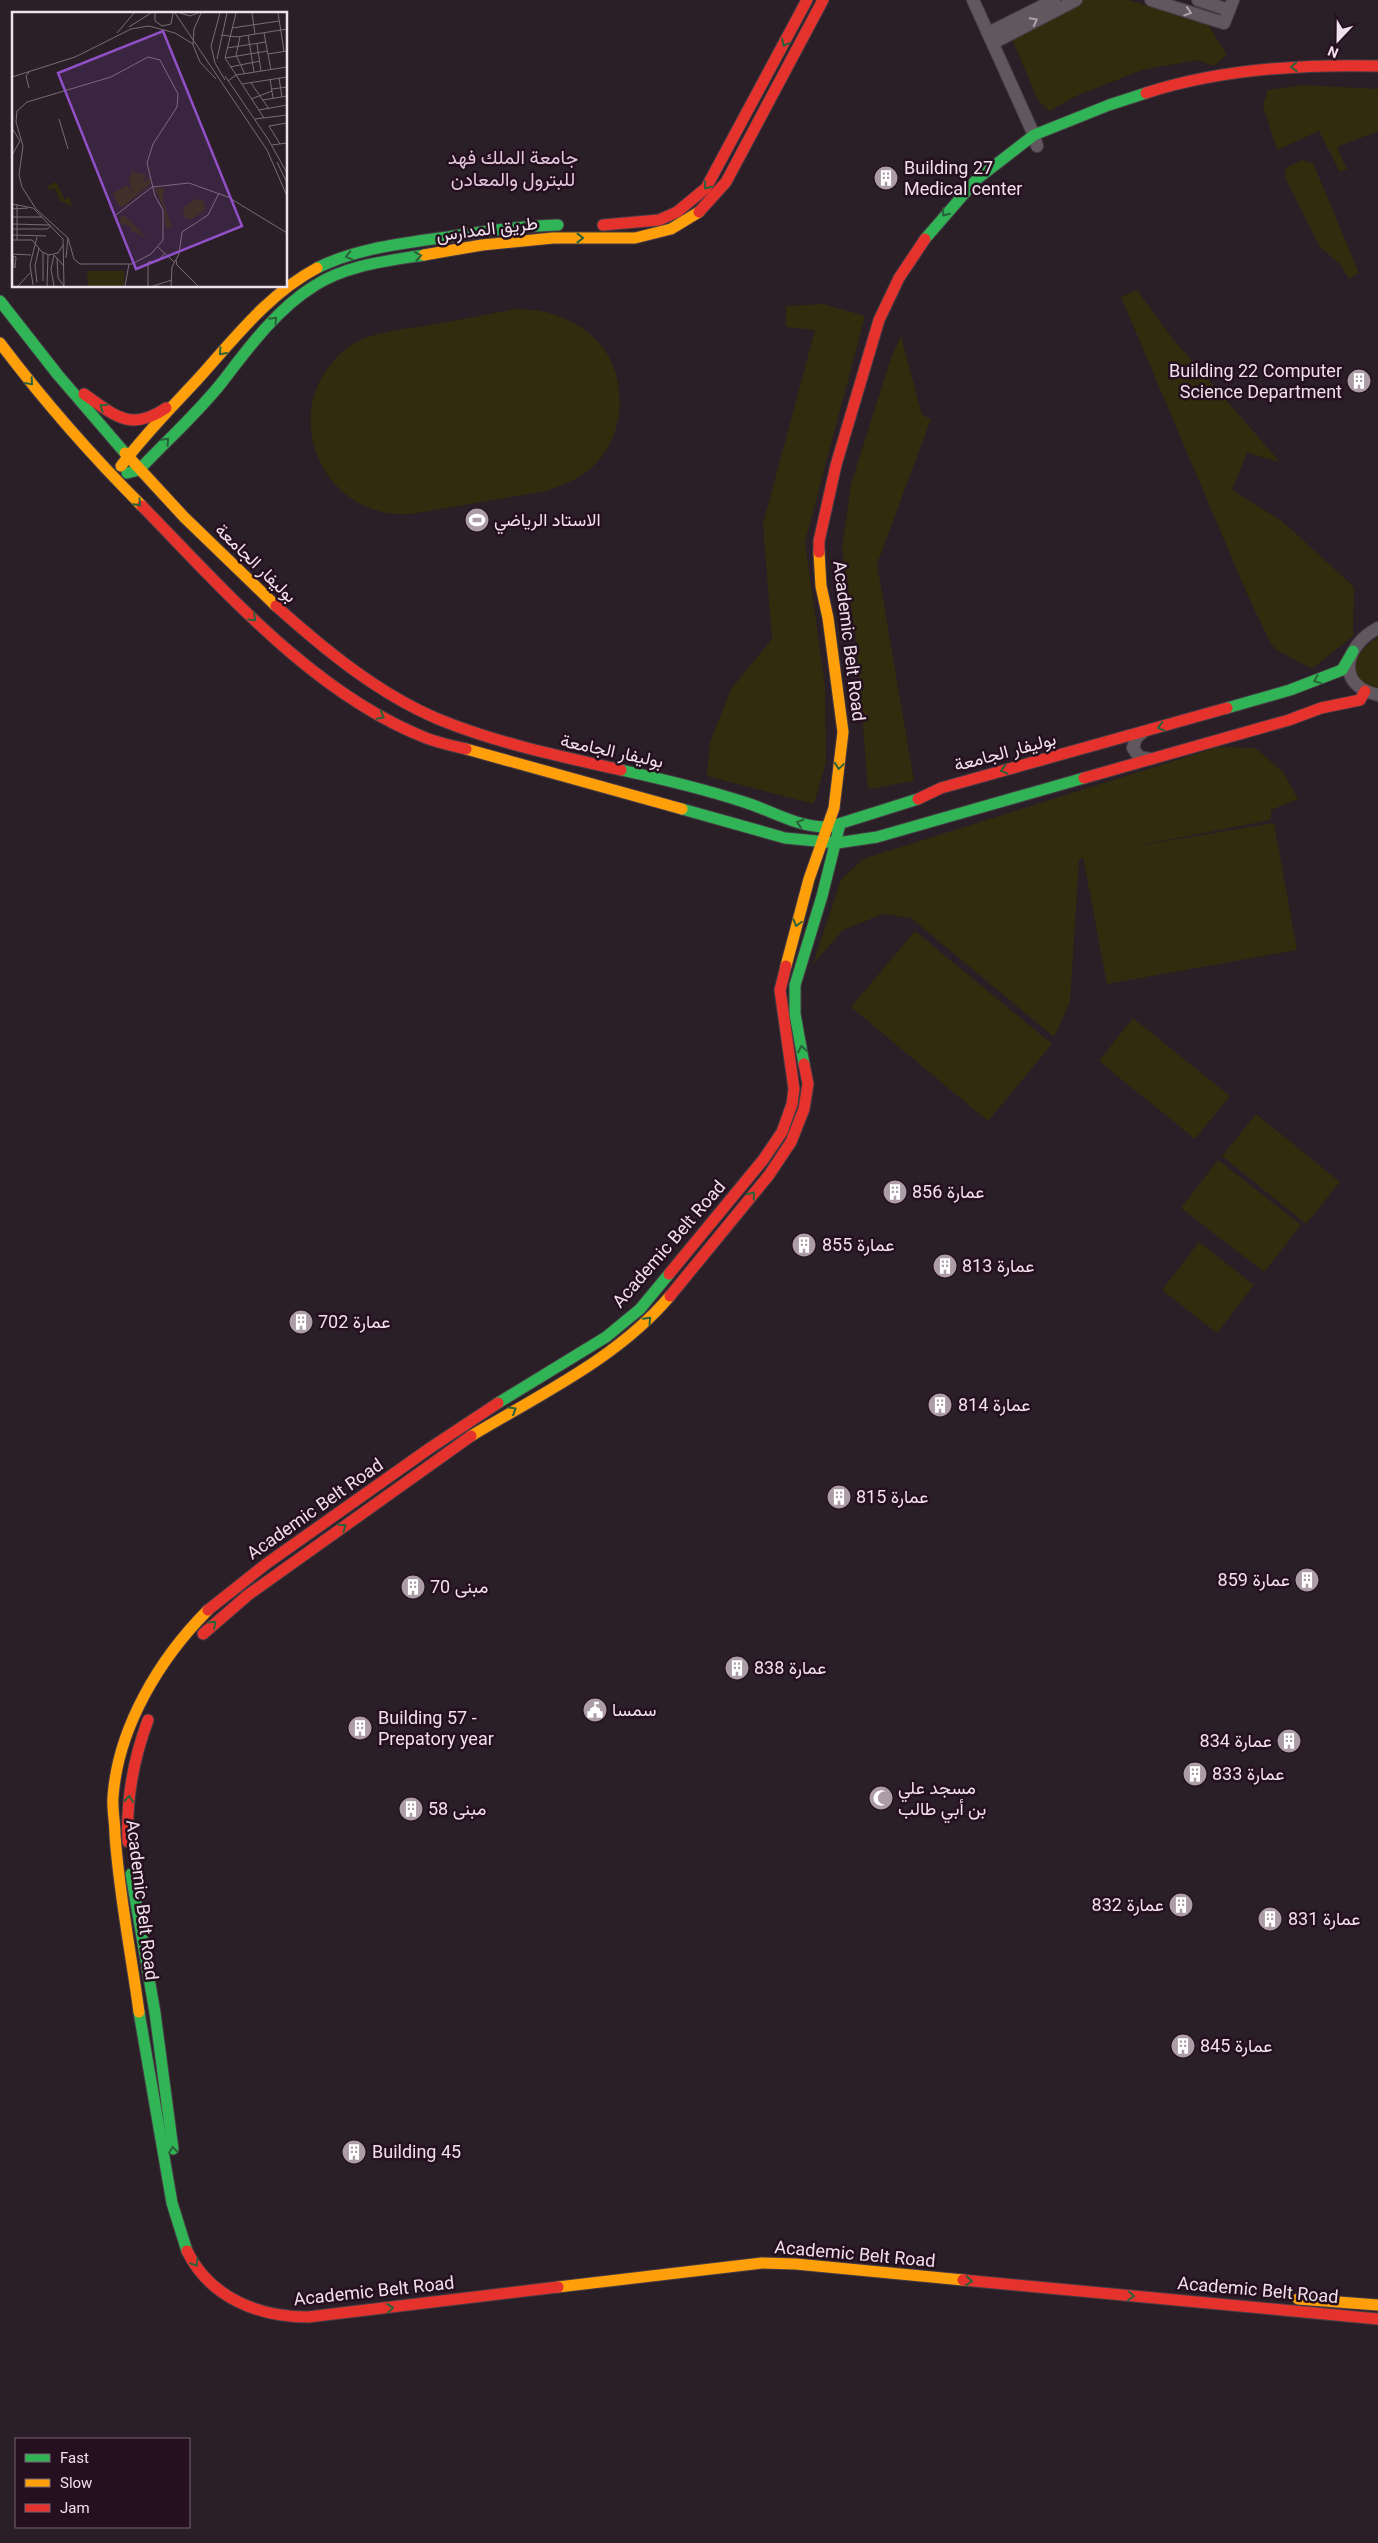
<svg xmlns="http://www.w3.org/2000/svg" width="1378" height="2543" font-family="Roboto,Vazirmatn,sans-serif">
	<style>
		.green { fill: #312c0d }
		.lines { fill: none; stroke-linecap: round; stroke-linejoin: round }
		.street-casing { stroke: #463c44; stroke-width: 14 }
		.fast-casing { stroke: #463c44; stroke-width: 13 }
		.slow-casing { stroke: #463c44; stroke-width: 13 }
		.jam-casing { stroke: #463c44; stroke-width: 13 }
		.street { stroke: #61585f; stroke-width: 12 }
		.fast { stroke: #30b455; stroke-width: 11 }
		.slow { stroke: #ff9f0a; stroke-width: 11 }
		.jam { stroke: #e5322d; stroke-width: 11 }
		.oneway { stroke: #b0a3ac }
		.oneway2 { stroke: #2a623a }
		.labels { text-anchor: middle; stroke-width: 5; stroke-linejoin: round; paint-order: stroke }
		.poi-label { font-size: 18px; fill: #f0e0eb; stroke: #251020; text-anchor: start }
		.street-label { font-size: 18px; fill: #f0e0eb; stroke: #251020 }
		.neighbourhood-label { font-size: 19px; fill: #e5c7dd; stroke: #251020 }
		.inset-road { fill: none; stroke: #796c75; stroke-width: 1 }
		.view { fill: #9250c8; fill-opacity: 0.15; stroke: #9250c8; stroke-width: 2.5 }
		.inset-edge { fill: none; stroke: #f0e0eb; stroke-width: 2.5 }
	</style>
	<rect width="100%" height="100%" fill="#2a1e27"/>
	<g class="green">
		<path d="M1084,0h44l79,23 20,32 -13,11 -17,-6 -55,10 -66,26 -27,15 -11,-11 -27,-63z"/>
		<path d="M1302,85l76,4v42l-41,16 10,22 -7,3 -21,-41 -42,19 -14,-44 5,-16z"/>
		<path d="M1301,160l12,3 46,110 -10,6 -9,-15 -20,-17 -35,-70 1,-9z"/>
		<path d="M1137,290l35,48 108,124 -33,-9 -15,37 50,31 72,66 -1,49 -41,33 -35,-19 -6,-6 -23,-48 -127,-299z"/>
		<path d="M823,304l42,12 -60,226 20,144 1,77 -12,41 -107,-28 3,-34 21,-53 41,-50 -9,-115 52,-194 -29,-3v-21z"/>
		<path d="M515,309c60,-1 112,39 104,104 -2,17 -9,35 -21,48 -14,16 -33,24 -52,30l-135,23c-91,7 -137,-107 -65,-165 23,-18 56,-19 83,-24 29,-5 57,-10 86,-16z"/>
		<path d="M901,336l21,79 9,4 -54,145 37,217 -46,8 -12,-150 -14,-90 9,-65 39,-123z"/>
		<path d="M1378,637v54c-6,-3 -16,-7 -20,-12 -13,-16 9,-35 20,-42z"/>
		<path d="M1218,747l37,1 28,24 15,27 -27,11v10l-145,28 148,-25 23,127 -190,34 -24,-127 -4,3 -9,142 -16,35 -143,-119 -28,-4 -40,16 -30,34 28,-84 22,-21z"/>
		<path d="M915,931l137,113 -64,77 -137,-114z"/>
		<path d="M1133,1018l97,78 -35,43 -96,-78z"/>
		<path d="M1256,1114l84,68 -34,42 -84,-68z"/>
		<path d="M1218,1160l83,65 -37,47 -83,-64z"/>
		<path d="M1199,1242l55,43 -37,48 -55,-43z"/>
	</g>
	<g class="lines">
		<defs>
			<g id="street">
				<path d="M973,0l61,135 3,11"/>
				<path d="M1151,0l73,23 9,-23"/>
				<path d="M1198,0l31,10"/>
				<path d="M988,33l66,-33"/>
				<path d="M993,43l83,-43"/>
				<path d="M1378,628c-33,17 -44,57 0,67"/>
				<path d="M1143,732l-7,6 -3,10 6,9 11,2"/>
			</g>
			<g id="fast">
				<path d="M925,239l52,-60 57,-44 75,-30 37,-12"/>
				<path d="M317,268c38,-19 81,-24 123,-30 39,-6 78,-12 118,-13"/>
				<path d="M0,301l58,74 67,78"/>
				<path d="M127,473l12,-3c27,-29 59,-57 84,-89 26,-34 54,-72 91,-95 32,-21 73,-25 110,-31"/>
				<path d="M1227,708l63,-18 52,-20 11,-19"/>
				<path d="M621,770c41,9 83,19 123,32 29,9 54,26 85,25l89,-28"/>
				<path d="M682,809l103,29 52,5 40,-6 207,-59"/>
				<path d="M804,1064l-9,-50v-29l27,-89 18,-72"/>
				<path d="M498,1403l108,-66 34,-28 29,-35"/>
				<path d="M131,1874l24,139 18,136"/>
				<path d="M139,2012l33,191 15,48"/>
			</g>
			<g id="slow">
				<path d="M424,255l58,-10 71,-7h82l36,-9 28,-17"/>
				<path d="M0,343c43,57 91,112 142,163"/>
				<path d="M125,453l59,64 92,89"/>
				<path d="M121,466c23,-31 50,-58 76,-86 37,-41 71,-86 120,-112"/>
				<path d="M466,749l216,60"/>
				<path d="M786,966l23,-87 25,-71 9,-76 -15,-114 -7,-32 -2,-34"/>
				<path d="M471,1436c68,-41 147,-78 199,-140"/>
				<path d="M139,2012c-8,-59 -20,-118 -24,-177 0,-13 -3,-26 -2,-38 5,-70 47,-139 95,-187"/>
				<path d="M558,2287l204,-24 34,1 167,16"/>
				<path d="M1298,2299l80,6"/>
			</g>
			<g id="jam">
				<path d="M1146,93c74,-24 155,-29 232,-27"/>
				<path d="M699,212l27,-30 97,-182"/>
				<path d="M603,225l56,-5 18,-8 29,-24 101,-188"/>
				<path d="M84,394c31,22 47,38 82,14"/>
				<path d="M142,506c82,84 172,188 284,232 13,5 27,8 40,11"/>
				<path d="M819,552v-11l17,-76 43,-145 20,-42 26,-39"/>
				<path d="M276,606c48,43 101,87 162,113 58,24 121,37 183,51"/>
				<path d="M1084,778l205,-58 32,-12 39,-8 5,-9"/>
				<path d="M918,799l23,-11 286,-80"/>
				<path d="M669,1274l94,-114 19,-28 10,-28 2,-15 -14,-99 6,-24"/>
				<path d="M670,1296l99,-121 22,-33 13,-33 4,-25 -4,-20"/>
				<path d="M208,1610l58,-46 164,-116 68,-45"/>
				<path d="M203,1634l45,-39 223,-159"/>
				<path d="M128,1842c-2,-42 5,-82 20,-122"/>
				<path d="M187,2251c23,47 72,66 121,66l250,-30"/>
				<path d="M963,2280l415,39"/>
			</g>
		</defs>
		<use href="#street" class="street-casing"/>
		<use href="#fast" class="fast-casing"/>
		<use href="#slow" class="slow-casing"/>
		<use href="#jam" class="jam-casing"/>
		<use href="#street" class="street"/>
		<use href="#fast" class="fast"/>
		<use href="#slow" class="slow"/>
		<use href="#jam" class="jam"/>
	</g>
	<defs><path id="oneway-chevron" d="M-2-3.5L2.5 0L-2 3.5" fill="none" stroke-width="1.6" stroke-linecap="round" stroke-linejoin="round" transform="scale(1.25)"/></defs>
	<g class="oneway">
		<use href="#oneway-chevron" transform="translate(1188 12) rotate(18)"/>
		<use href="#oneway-chevron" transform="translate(1034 21) rotate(-27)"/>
	</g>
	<g class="oneway2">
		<use href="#oneway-chevron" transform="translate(785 43) rotate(118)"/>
		<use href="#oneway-chevron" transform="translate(1294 67) rotate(176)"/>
		<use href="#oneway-chevron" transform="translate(707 186) rotate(128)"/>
		<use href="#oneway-chevron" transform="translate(945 213) rotate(129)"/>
		<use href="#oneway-chevron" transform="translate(580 238)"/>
		<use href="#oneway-chevron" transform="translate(349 256) rotate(165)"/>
		<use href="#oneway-chevron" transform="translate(418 256) rotate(-10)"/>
		<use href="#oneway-chevron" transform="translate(274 320) rotate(-47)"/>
		<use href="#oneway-chevron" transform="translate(222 352) rotate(132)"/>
		<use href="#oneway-chevron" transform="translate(30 382) rotate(49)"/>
		<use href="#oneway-chevron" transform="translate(103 407) rotate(-146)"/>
		<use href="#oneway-chevron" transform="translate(166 441) rotate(-47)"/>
		<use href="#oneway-chevron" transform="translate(138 503) rotate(46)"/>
		<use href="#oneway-chevron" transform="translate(253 618) rotate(43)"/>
		<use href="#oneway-chevron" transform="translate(1317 680) rotate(158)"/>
		<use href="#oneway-chevron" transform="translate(381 716) rotate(28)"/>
		<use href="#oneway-chevron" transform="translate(1161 727) rotate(165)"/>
		<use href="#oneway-chevron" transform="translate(839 766) rotate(98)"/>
		<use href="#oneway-chevron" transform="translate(1004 770) rotate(165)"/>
		<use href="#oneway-chevron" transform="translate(800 823) rotate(-163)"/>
		<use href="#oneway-chevron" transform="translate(797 923) rotate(106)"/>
		<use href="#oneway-chevron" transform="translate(802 1049) rotate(-100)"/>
		<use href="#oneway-chevron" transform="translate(752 1195) rotate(-51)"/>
		<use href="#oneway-chevron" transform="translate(648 1320) rotate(-46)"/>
		<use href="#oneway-chevron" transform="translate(513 1410) rotate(-31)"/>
		<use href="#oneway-chevron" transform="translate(343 1527) rotate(-35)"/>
		<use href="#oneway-chevron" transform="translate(213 1624) rotate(-43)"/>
		<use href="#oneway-chevron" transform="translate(129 1799) rotate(-84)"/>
		<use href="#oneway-chevron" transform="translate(173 2150) rotate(-97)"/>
		<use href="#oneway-chevron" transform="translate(195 2263) rotate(57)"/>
		<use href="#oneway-chevron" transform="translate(969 2281) rotate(5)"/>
		<use href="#oneway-chevron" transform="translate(1131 2296) rotate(5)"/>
		<use href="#oneway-chevron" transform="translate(390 2308) rotate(-7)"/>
	</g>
	<defs>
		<symbol id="building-disc" viewBox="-11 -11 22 22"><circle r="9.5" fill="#ab9ca6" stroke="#251020"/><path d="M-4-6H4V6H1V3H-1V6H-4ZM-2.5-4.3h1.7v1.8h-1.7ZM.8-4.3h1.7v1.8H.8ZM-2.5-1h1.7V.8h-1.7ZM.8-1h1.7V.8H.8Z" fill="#fff"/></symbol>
		<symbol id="stadium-disc" viewBox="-11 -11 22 22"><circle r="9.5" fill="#ab9ca6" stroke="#251020"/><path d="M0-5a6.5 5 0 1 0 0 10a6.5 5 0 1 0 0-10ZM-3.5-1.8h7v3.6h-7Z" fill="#fff"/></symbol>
		<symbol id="civic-disc" viewBox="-11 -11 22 22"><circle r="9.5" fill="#ab9ca6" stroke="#251020"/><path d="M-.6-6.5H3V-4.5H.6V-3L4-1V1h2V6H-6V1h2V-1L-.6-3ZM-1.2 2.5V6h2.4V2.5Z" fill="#fff"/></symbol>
		<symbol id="mosque-disc" viewBox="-11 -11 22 22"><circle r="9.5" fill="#ab9ca6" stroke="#251020"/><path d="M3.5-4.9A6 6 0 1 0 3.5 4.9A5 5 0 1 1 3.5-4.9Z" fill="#fff"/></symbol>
	</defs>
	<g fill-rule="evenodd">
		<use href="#building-disc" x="872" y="164" width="28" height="28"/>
		<use href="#building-disc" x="1345" y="367" width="28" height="28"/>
		<use href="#stadium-disc" x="463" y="506" width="28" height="28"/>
		<use href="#building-disc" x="881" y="1178" width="28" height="28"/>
		<use href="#building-disc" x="790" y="1231" width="28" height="28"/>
		<use href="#building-disc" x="931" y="1252" width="28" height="28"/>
		<use href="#building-disc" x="287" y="1308" width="28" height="28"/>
		<use href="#building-disc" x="926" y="1391" width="28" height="28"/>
		<use href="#building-disc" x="825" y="1483" width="28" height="28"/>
		<use href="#building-disc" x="1293" y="1566" width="28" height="28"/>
		<use href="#building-disc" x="399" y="1573" width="28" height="28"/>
		<use href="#building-disc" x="723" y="1654" width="28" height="28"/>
		<use href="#civic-disc" x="581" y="1696" width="28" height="28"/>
		<use href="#building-disc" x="346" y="1714" width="28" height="28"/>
		<use href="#building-disc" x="1275" y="1727" width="28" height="28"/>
		<use href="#building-disc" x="1181" y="1760" width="28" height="28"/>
		<use href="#mosque-disc" x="867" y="1784" width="28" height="28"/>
		<use href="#building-disc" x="397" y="1795" width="28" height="28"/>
		<use href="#building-disc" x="1167" y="1891" width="28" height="28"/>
		<use href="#building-disc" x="1256" y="1905" width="28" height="28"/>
		<use href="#building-disc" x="1169" y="2032" width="28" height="28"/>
		<use href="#building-disc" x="340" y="2138" width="28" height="28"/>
	</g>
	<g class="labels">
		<g class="poi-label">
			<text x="904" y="174">Building 27<tspan x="904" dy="21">Medical center</tspan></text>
			<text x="1342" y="377" text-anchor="end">Building 22 Computer<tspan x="1342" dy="21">Science Department</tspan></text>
			<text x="494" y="526">الاستاد الرياضي</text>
			<text x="912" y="1198">عمارة 856</text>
			<text x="822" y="1251">عمارة 855</text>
			<text x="962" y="1272">عمارة 813</text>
			<text x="318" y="1328">عمارة 702</text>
			<text x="958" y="1411">عمارة 814</text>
			<text x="856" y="1503">عمارة 815</text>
			<text x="1290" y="1586" text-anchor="end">عمارة 859</text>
			<text x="430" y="1593">مبنى 70</text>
			<text x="754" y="1674">عمارة 838</text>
			<text x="612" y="1716">سمسا</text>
			<text x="378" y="1724">Building 57 -<tspan x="378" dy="21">Prepatory year</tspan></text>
			<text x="1272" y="1747" text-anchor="end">عمارة 834</text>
			<text x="1212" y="1780">عمارة 833</text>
			<text x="898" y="1794">مسجد علي<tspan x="898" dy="21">بن أبي طالب</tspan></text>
			<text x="428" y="1815">مبنى 58</text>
			<text x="1164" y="1911" text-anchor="end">عمارة 832</text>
			<text x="1288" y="1925">عمارة 831</text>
			<text x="1200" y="2052">عمارة 845</text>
			<text x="372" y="2158">Building 45</text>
		</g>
		<g class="street-label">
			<text transform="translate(487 229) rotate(-7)" y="6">طريق المدارس</text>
			<text transform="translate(256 563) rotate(44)" y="6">بوليفار الجامعة</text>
			<text transform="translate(849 641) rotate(83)" y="6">Academic Belt Road</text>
			<text transform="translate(612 751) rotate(12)" y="6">بوليفار الجامعة</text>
			<text transform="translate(1005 752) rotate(-15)" y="6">بوليفار الجامعة</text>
			<text transform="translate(669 1244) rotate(-49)" y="6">Academic Belt Road</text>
			<text transform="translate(315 1509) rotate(-35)" y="6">Academic Belt Road</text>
			<text transform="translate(142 1900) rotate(83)" y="6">Academic Belt Road</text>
			<text transform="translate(855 2254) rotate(5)" y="6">Academic Belt Road</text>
			<text transform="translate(1258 2290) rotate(5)" y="6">Academic Belt Road</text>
			<text transform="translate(374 2291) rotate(-6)" y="6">Academic Belt Road</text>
		</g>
		<g class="neighbourhood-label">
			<text x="513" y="164">جامعة الملك فهد<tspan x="513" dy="22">للبترول والمعادن</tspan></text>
		</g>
	</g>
	<g transform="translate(12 12)">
		<rect width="275" height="275" fill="#2a1e27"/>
		<path d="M120,159l14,4 -3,8 7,-6v7l-27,23 -5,-2 -5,-12 14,-8 5,8 -3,-11zM44,170l9,18 5,-3 1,9 -11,-5 -5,-13 -6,2 -1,-4zM152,176l-1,13 9,26 -6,1 -2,-19 -9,-20zM184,187l8,2 1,9 -13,9 -7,-1 -2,-10zM109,203l4,1 22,22 -17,-8 2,-3 -12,-4zM75,259h37v15h-36z" fill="#312c0d"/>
		<path class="inset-road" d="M143,1v8l7,5 9,-2 2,-11M163,1l92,137 20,46M168,1l10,3 8,-3M189,1l-7,16 -1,16 7,17 16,17M208,1l-9,33 4,17 10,17M224,1l-11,45 39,60M240,1l3,21M266,1l6,38M117,15l22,-14M220,16l47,-7M105,21l17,-20M252,21l7,37M209,23l16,2 50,-8M236,23l6,37M228,25l-4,18 9,19M99,27l20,-10 18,-3 26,7 18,11M245,32l4,27M215,36l39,-6M256,42l19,-3M136,45l12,3 18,34 -1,13 -24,37 -6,19 8,33 8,14v30l-12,14 -19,10h-52l-6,-5 -6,-21 -32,-29 -14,-22 -3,-12 4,-29 -7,-24 1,-11 10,-9 84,-25zM213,46l43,-7M205,47l10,-46M218,55l30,-6M17,60l-3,4 3,12M213,64l43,63 19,34M0,65l63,-20 36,-18M267,66l3,19M258,67l3,19M216,69l8,-6 51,-8M239,71l18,26M230,72l45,-7M260,77l15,-2M239,87l21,-8M251,88l24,-4M247,98l28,-5M47,107l9,30M243,107l32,-4M0,116l8,13 -8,14M268,132l-11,-18 18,-3M260,133l15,-2M265,150l10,21M0,192l21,4M5,192v36M21,196l30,31 1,47M0,197l16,-1M104,203l36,-28 37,-4 39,14 59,36M0,205h30M0,212l38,1M0,217h35l4,-3M0,223l34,1M0,228h20l10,12 7,3 9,-2 5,-8M146,235l16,15M31,241v28M0,242l19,1M1,244l3,1 -1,11 -1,-1zM45,246l1,20 6,8M54,246l2,-20M164,248l1,5 21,21M25,270l-2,-16 4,-18M21,273l-3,-20 7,-28M6,274l12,-13M35,274l1,-31M42,274l-3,-17 3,-14 10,11M113,274l4,-22M136,274v-24l10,-1 7,-8M141,274l19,-6M159,274l1,-19 7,-13 3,-22 26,-17 11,-22"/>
		<path class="view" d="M151,19l79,195 -106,43 -78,-196z"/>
		<rect width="275" height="275" class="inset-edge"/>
	</g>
	<rect x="15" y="2438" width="175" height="90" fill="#251020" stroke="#766371"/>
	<rect x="25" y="2454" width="25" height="8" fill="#30b455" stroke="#766371"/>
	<text x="60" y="2463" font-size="15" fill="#f0e0eb">Fast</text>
	<rect x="25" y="2479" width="25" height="8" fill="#ff9f0a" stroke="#766371"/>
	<text x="60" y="2488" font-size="15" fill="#f0e0eb">Slow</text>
	<rect x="25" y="2504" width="25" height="8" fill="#e5322d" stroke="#766371"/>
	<text x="60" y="2513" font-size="15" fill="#f0e0eb">Jam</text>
	<g transform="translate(1338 40) rotate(202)" stroke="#251020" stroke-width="4" paint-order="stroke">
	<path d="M0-4L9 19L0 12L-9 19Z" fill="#f0e0eb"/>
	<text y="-8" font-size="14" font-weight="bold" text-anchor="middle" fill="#f0e0eb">N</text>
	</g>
</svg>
